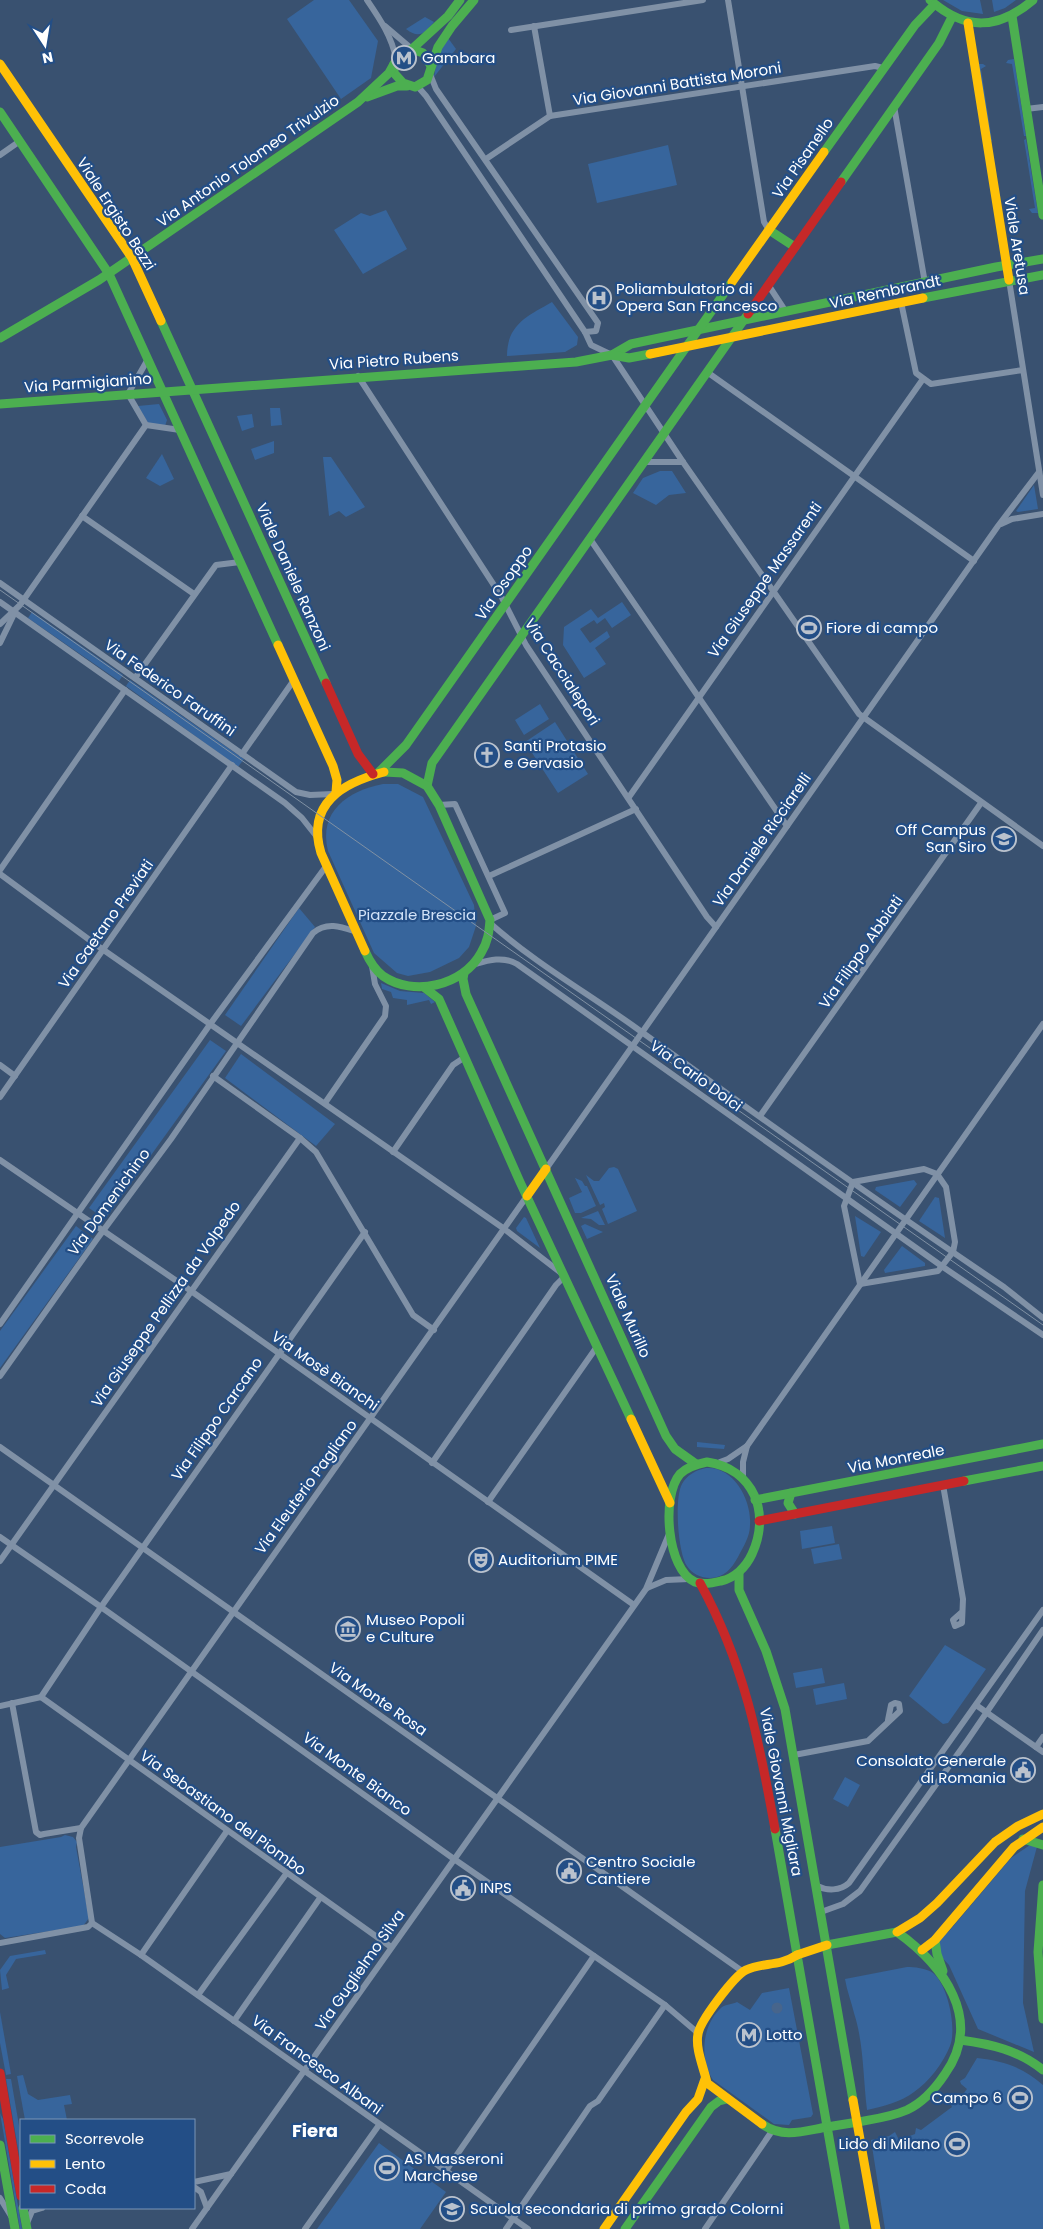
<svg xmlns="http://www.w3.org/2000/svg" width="1043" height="2229" font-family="Poppins,sans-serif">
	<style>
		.green { fill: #37659c }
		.water { fill: #47658c }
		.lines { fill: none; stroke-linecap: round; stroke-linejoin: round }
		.street { stroke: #8091a6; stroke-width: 6 }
		.fast { stroke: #4caf50; stroke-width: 9 }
		.slow { stroke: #ffc107; stroke-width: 9 }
		.jam { stroke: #c62828; stroke-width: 9 }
		.tram { stroke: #8091a4; stroke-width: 1 }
		.labels { text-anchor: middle; stroke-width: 4.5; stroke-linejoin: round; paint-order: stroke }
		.poi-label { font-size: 15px; fill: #fff; stroke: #234e86; text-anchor: start }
		.street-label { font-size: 15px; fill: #fff; stroke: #234e86 }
		.park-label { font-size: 15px; fill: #d2e2f7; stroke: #234e86 }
		.quarter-label { font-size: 18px; font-weight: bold; fill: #fff; stroke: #234e86 }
	</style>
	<rect width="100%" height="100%" fill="#395170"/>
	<g class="green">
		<path d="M314,0h35l29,41 -7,37 -30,21 -54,-80z"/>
		<path d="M943,0h37l3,14 -21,-3z"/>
		<path d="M992,0h24l-11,8 -11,4z"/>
		<path d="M425,17l9,5c-10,12 -15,17 -28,7z"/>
		<path d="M448,38l8,11 -22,28 4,-24z"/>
		<path d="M1014,59l12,77h-2l-12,-72 -6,-1 2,-3z"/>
		<path d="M978,64h5l3,2 -5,3 11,72 -2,1z"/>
		<path d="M1026,139l12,74h-6l-3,-4 6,-1 -11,-68z"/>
		<path d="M668,145l9,40 -80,18 -9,-39z"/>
		<path d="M386,210l21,39 -44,25 -29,-44 27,-17 9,3z"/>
		<path d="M552,302l26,35 -1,8 -12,7 -58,4c0,-32 21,-40 45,-54z"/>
		<path d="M159,404l8,16 -2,6 -17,-3 -10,-17z"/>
		<path d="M270,408h10l2,17 -11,1z"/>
		<path d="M252,414l2,13 -12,4 -5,-15z"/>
		<path d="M274,441v12l-19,7 -4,-11z"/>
		<path d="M162,454l12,25 -14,7 -14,-8z"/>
		<path d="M323,457h8l34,50 -19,10 -7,-6 -10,5z"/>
		<path d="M660,471h12l14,22 -17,2 -13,10 -23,-12 10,-15z"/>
		<path d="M1034,485l4,24 -20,3 -2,-1z"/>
		<path d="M622,602l9,13 -19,13 -7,-10 -8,6 -3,-4 -14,9 10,14 17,-12 3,6 -15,11 11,16 -22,14 -21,-33 1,-18 27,-18 7,9z"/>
		<path d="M32,612l91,63 -4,6 -91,-63z"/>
		<path d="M130,680l114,79 -6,8 -112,-81z"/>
		<path d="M540,704l9,15 -25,16 -9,-15z"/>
		<path d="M555,722l33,52 -30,19 -33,-51z"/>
		<path d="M383,784h15l25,13 51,108 2,21 -7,21 -10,11 -29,14 -22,4 -11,-3 -23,-20 -46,-102c-10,-40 20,-60 55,-67z"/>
		<path d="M299,908l16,19 -74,99 -16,-11z"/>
		<path d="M381,983l19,8 24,2 11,9 -4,2 -2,-4 -22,5v-5l-14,-2 -2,-6 -9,-3z"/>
		<path d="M210,1040l16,11 -121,168 -16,-11z"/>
		<path d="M241,1054l94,70 -19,22 -91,-68z"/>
		<path d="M614,1167l4,2 19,42 -29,13 -6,-15 3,-2 -1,-4 -4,2 -14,-30 8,6h5l10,-13z"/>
		<path d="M575,1178l7,3 3,5h2l9,20 -15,7h-6l-6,-15 13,-6z"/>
		<path d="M914,1180l3,4 -17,23 -25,-17 1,-3z"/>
		<path d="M935,1197l4,1 6,40 -26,-17z"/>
		<path d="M598,1211l7,14h-6l-8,-6 -10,-1z"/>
		<path d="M855,1216l26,16 -17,25 -3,-1z"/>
		<path d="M524,1217l2,1 14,30 -23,-17 -1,-3z"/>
		<path d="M585,1224l18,8 -16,7 -6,-13z"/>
		<path d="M76,1226l17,13 -93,129v-37z"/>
		<path d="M902,1246l23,17v3l-40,7 -1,-3z"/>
		<path d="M697,1442l28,3 -1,4 -27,-2z"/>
		<path d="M706,1468c28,-2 46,33 44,57 0,12 -7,22 -12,32 -6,11 -14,21 -28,21 -9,0 -18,-4 -23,-12 -9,-12 -13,-68 -5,-82 5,-9 14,-14 24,-16z"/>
		<path d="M832,1526l3,17 -33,6 -2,-18z"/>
		<path d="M839,1544l3,15 -28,5 -3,-15z"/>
		<path d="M945,1645l41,24 -38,54 -5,1 -34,-28z"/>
		<path d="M822,1668l3,15 -29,5 -3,-15z"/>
		<path d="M844,1683l3,16 -31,6 -3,-16z"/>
		<path d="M845,1777l15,8 -12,22 -15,-8z"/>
		<path d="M65,1835l8,2 4,5 -1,5 13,71 -6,8 -78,12 -5,-4v-87l61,-10z"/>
		<path d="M1033,1843h5l-13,48 -2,112 11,49 -56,-23 -29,-64 -17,-18 18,-17 61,-72z"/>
		<path d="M45,1950l1,4 -30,5 -10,16 3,13 -7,2 -2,-20 10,-14z"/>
		<path d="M907,1967c7,0 19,1 26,6 15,12 24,56 17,73 -7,17 -21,36 -36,46 -13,10 -30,14 -47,18 -4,-32 -3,-66 -13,-97 -3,-12 -7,-22 -9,-34z"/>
		<path d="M789,1988l24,126 -2,3 -19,3 -3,5 -15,-1 -61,-44c-14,-22 -11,-56 9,-73 5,-3 11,-3 15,-5l13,8 12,-17z"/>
		<path d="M0,2012l11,62 -5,1 -6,-32z"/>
		<path d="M977,2058c27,3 45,9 66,27v144h-158l-14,-89 18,-4 6,-4 4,8 16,-6 1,-6 5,2 31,-23 -2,-4 2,-2 5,1 10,-13 -6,-5 -1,-3 5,-3z"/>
		<path d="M23,2075l5,19 10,6 32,-5 2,9 -8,1 3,15h-42l-8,-44z"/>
		<path d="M6,2079h5l10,58v29z"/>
		<path d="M0,2113l3,6 19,110h-2z"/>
		<path d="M379,2143l67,49 -26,37h-103z"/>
	</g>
	<circle class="water" cx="777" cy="2008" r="5.5"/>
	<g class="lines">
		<g class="street">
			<path d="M367,0c13,19 25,37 29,59"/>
			<path d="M728,0l36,222 5,8"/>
			<path d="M385,26l27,23"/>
			<path d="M534,26l16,90"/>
			<path d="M511,30l192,-30"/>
			<path d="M430,74l6,15 162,234 -2,8 -11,1"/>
			<path d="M414,86l5,2 7,8 159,236 6,13 21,10 71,107 176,252 184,132"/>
			<path d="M894,106l31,177"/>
			<path d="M1026,109l17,-2"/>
			<path d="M0,155l20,-14"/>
			<path d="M486,159l64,-43 325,-50 8,2"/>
			<path d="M1009,280l34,215"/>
			<path d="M769,286l17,26"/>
			<path d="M901,302l15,71 15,11 92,-14"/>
			<path d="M148,359l-20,35 18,31 34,5"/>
			<path d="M707,372l267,189"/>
			<path d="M358,376l143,220 25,49 181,272 9,10"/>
			<path d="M644,462h39"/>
			<path d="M82,516l112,78"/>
			<path d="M1001,524l11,-5 31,-5"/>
			<path d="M590,539l197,287"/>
			<path d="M0,583l296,209 14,3 23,-1"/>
			<path d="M0,602l285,201 17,15 15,19"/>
			<path d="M0,624l20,-19 126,-180"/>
			<path d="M0,643l15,-31"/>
			<path d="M135,678l81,-113 24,-3"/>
			<path d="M242,754l52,-74"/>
			<path d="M629,797l294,-418"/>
			<path d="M439,805l16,-1 50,109 -15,7"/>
			<path d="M0,870l125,-180"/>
			<path d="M0,874l95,70 408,284 62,48 -9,9 -124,178"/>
			<path d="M489,876l147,-67"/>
			<path d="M491,924c43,38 93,67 141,101 123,89 246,177 372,262l39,31"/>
			<path d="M475,964c14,-4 28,-8 42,0l426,303 100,68"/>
			<path d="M0,1065l15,11"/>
			<path d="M213,1076l87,62 16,14 97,163 21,15"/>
			<path d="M0,1097l232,-332"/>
			<path d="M325,1103l60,-87 1,-10 -11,-22 -3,-18"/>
			<path d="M760,1116l221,-313"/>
			<path d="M393,1152l60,-87 12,-8"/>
			<path d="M0,1160l184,126 450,319"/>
			<path d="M546,1169l452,-643 41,-54"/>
			<path d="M853,1182l71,-13 13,5 9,13 9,55 -2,10 -15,19 -78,13"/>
			<path d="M853,1182l-9,24 16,78"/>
			<path d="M0,1324l211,-301 116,-158"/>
			<path d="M0,1376l97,-137 74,-100 142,-206c14,-12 29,-6 44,-1"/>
			<path d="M0,1447l742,524"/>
			<path d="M720,1462l8,-3 19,-13 296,-422"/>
			<path d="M743,1476v-14l4,-16"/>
			<path d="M943,1485l20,114 -1,24 -7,3 -2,-6 9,-8"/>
			<path d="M488,1502l108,-154"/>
			<path d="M0,1537l101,70 353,252 211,146 33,28"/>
			<path d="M0,1561l300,-423"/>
			<path d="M647,1588l19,-8 23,-1"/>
			<path d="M41,1697l60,-90 264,-375"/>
			<path d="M41,1697l350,250"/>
			<path d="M12,1703l24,129 4,3 4,-1 37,-6"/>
			<path d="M976,1705l67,47"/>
			<path d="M0,1706l41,-9"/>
			<path d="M1036,1747l7,-10"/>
			<path d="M794,1755l74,-14 32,-30 -1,-7 -4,-1 -4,2 -3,15"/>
			<path d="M817,1886c10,5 23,5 32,-3l194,-273"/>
			<path d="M821,1912l22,-8 17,-13 107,-150 76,-111"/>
			<path d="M92,1923l49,32 387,274"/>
			<path d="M0,1943l88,-16 4,-4 -13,-85 2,-10 446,-632"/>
			<path d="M141,1955l86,-124"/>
			<path d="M198,1995l88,-121"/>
			<path d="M234,2021l86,-123"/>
			<path d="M445,2172l149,-216"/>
			<path d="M194,2182l37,-8"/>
			<path d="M194,2187l7,5 6,16"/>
			<path d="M0,2198l11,18"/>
			<path d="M27,2223l5,-12 10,-3"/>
			<path d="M192,2229l454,-640 23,-55"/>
			<path d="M305,2229l74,-104"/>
			<path d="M506,2229l84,-123 8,-5 67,-96"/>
			<path d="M705,2229l67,-98"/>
		</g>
		<g class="fast">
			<path d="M460,0l-12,16 -36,33 -13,6 -5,9v9l9,10 12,4 12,-7 11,-33 14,-21 22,-26"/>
			<path d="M930,0c35,31 68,30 103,0"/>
			<path d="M1012,16l31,199"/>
			<path d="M412,49l11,4 8,13"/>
			<path d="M367,97l30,-11h10"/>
			<path d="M0,112l109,162 169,371"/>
			<path d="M824,152l91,-127 19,-20"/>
			<path d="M841,182l98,-139 13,-26"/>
			<path d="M769,230l26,17"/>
			<path d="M923,298l120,-23"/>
			<path d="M161,321l165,362"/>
			<path d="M0,338l99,-58 259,-178 31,-29 5,-9"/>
			<path d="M612,355l19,-11 365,-77 47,-8"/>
			<path d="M0,404l576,-42 36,-7 17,3 21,-4"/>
			<path d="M378,773l28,-28 326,-463"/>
			<path d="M427,786l5,-23 316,-449"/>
			<path d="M365,951c4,9 10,19 18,25 30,21 80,10 98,-23 7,-11 8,-21 9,-33l-51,-115 -12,-19 -24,-13 -19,-1"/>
			<path d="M464,973l-1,6 3,15 200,442 9,13 21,15"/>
			<path d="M425,988l14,11 81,183 111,237"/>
			<path d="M707,1462c47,7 64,51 45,92 -6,13 -17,24 -31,27 -8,2 -18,4 -26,1 -28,-12 -34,-86 -15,-108 7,-7 17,-10 27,-12z"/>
			<path d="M964,1481l79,-15"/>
			<path d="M791,1493l-3,10 7,11"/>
			<path d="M755,1500l288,-56"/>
			<path d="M739,1573v17l27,61 19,58 68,391"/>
			<path d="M775,1829l70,400"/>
			<path d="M1023,1839l20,6"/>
			<path d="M1043,1885l-5,67 5,67"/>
			<path d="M935,1940l2,14 6,17"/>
			<path d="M827,1945l70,-13c46,33 87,87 48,142 -10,15 -21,28 -38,36 -16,7 -33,9 -49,12"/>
			<path d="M960,2040c31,4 58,10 83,30"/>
			<path d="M762,2124c21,15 42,7 65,3"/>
			<path d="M827,2127l31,-5"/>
			<path d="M0,2145l15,84"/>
			<path d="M23,2208l4,21"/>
			<path d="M625,2229l86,-122 8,-6 8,-2"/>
		</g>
		<g class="slow">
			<path d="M968,23l41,257"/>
			<path d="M0,64l132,194 29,63"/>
			<path d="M732,282l92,-130"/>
			<path d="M650,354l273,-56"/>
			<path d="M278,645l55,121 4,14 -1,12"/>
			<path d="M365,951l-44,-98c-15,-49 21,-70 63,-81"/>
			<path d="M527,1196l19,-27"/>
			<path d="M631,1419l39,84"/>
			<path d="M897,1932l23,-14 17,-15 58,-61 23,-16 25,-12"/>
			<path d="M922,1950l13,-10 79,-93 29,-20"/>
			<path d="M797,1955l30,-10"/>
			<path d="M853,2100l23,129"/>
			<path d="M762,2124l-55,-41c-3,-15 -12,-34 -9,-49 2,-13 36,-58 48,-64 16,-8 33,-3 51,-15"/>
			<path d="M604,2229l82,-117 12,-13 7,-20"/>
		</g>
		<g class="jam">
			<path d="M748,314l93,-132"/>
			<path d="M326,683l32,71 15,20"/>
			<path d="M759,1521l205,-40"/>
			<path d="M700,1583c44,80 59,157 75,246"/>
			<path d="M0,2073l21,123"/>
		</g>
		<path class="tram" d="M0,590l1043,735"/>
	</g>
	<defs>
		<symbol id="metro-ring" viewBox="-11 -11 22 22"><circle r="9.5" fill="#234e86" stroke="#bac2cd" stroke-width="1.5"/><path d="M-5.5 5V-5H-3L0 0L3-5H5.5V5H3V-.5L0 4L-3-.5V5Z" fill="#bac2cd"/></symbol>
		<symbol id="hospital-ring" viewBox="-11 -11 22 22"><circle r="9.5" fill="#234e86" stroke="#bac2cd" stroke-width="1.5"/><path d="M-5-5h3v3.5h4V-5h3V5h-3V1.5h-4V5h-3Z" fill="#bac2cd"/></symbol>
		<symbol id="stadium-ring" viewBox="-11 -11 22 22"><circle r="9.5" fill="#234e86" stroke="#bac2cd" stroke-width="1.5"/><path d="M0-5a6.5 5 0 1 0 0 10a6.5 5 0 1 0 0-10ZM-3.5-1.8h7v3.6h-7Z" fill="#bac2cd"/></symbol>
		<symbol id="church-ring" viewBox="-11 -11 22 22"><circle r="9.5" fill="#234e86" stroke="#bac2cd" stroke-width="1.5"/><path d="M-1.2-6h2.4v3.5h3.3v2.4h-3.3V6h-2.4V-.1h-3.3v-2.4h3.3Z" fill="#bac2cd"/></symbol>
		<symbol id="university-ring" viewBox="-11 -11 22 22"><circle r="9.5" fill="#234e86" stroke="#bac2cd" stroke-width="1.5"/><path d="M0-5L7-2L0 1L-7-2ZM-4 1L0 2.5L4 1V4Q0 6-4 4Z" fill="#bac2cd"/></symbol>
		<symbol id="theatre-ring" viewBox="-11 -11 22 22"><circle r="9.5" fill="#234e86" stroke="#bac2cd" stroke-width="1.5"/><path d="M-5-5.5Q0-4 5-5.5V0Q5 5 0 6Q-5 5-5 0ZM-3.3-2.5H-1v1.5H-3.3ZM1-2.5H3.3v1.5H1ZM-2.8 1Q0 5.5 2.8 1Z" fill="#bac2cd"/></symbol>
		<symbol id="museum-ring" viewBox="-11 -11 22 22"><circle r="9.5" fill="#234e86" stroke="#bac2cd" stroke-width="1.5"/><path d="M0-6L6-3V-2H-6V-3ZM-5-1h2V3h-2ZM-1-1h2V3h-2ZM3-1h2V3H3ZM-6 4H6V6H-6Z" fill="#bac2cd"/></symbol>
		<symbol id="civic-ring" viewBox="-11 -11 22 22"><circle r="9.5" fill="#234e86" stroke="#bac2cd" stroke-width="1.5"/><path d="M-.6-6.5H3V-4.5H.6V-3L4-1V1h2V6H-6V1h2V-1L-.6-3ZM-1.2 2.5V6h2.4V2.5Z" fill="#bac2cd"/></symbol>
		<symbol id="school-ring" viewBox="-11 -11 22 22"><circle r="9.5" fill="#234e86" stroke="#bac2cd" stroke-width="1.5"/><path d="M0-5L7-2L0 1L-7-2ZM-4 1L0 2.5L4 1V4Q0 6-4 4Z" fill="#bac2cd"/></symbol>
	</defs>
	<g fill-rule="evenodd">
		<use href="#metro-ring" x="390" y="44" width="28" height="28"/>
		<use href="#hospital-ring" x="585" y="284" width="28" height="28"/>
		<use href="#stadium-ring" x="795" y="614" width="28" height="28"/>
		<use href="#church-ring" x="473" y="741" width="28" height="28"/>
		<use href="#university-ring" x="990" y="825" width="28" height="28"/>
		<use href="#theatre-ring" x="467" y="1546" width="28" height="28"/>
		<use href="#museum-ring" x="334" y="1615" width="28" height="28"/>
		<use href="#civic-ring" x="1009" y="1756" width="28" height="28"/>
		<use href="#civic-ring" x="555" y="1857" width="28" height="28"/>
		<use href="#civic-ring" x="449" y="1874" width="28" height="28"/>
		<use href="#metro-ring" x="735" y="2021" width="28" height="28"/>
		<use href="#stadium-ring" x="1006" y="2084" width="28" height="28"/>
		<use href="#stadium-ring" x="943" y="2130" width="28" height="28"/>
		<use href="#stadium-ring" x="373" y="2154" width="28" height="28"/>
		<use href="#school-ring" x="438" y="2195" width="28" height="28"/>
	</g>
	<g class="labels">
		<g class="poi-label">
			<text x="422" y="63">Gambara</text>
			<text x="616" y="294">Poliambulatorio di<tspan x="616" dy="17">Opera San Francesco</tspan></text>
			<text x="826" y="633">Fiore di campo</text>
			<text x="504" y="751">Santi Protasio<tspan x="504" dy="17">e Gervasio</tspan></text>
			<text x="986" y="835" text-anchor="end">Off Campus<tspan x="986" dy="17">San Siro</tspan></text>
			<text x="498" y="1565">Auditorium PIME</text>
			<text x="366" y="1625">Museo Popoli<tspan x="366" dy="17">e Culture</tspan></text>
			<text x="1006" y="1766" text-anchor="end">Consolato Generale<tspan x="1006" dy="17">di Romania</tspan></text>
			<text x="586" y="1867">Centro Sociale<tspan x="586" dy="17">Cantiere</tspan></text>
			<text x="480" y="1893">INPS</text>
			<text x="766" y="2040">Lotto</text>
			<text x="1002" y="2103" text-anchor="end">Campo 6</text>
			<text x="940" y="2149" text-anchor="end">Lido di Milano</text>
			<text x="404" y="2164">AS Masseroni<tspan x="404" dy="17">Marchese</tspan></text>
			<text x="470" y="2214">Scuola secondaria di primo grado Colorni</text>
		</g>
		<g class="street-label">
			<text transform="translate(677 84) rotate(-9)" y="5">Via Giovanni Battista Moroni</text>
			<text transform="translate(803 158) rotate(-55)" y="5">Via Pisanello</text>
			<text transform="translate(248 161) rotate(-35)" y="5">Via Antonio Tolomeo Trivulzio</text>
			<text transform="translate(116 214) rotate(57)" y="5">Viale Ergisto Bezzi</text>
			<text transform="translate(1017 246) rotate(81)" y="5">Viale Aretusa</text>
			<text transform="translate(885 292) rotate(-12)" y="5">Via Rembrandt</text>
			<text transform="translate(394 360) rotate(-4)" y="5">Via Pietro Rubens</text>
			<text transform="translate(88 383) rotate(-4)" y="5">Via Parmigianino</text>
			<text transform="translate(293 577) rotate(66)" y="5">Viale Daniele Ranzoni</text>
			<text transform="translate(765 580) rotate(-55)" y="5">Via Giuseppe Massarenti</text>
			<text transform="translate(504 583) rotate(-55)" y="5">Via Osoppo</text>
			<text transform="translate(562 672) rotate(57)" y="5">Via Caccialepori</text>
			<text transform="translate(170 688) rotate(35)" y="5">Via Federico Faruffini</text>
			<text transform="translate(762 840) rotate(-55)" y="5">Via Daniele Ricciarelli</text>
			<text transform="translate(106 924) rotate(-55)" y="5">Via Gaetano Previati</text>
			<text transform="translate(861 952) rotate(-55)" y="5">Via Filippo Abbiati</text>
			<text transform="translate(696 1076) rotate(36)" y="5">Via Carlo Dolci</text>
			<text transform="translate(109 1202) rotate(-54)" y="5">Via Domenichino</text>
			<text transform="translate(166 1304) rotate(-55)" y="5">Via Giuseppe Pellizza da Volpedo</text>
			<text transform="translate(628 1316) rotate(66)" y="5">Viale Murillo</text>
			<text transform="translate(325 1371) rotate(35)" y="5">Via Mosè Bianchi</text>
			<text transform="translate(217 1419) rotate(-55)" y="5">Via Filippo Carcano</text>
			<text transform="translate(896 1459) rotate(-11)" y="5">Via Monreale</text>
			<text transform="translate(306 1487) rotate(-54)" y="5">Via Eleuterio Pagliano</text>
			<text transform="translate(378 1699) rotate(35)" y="5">Via Monte Rosa</text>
			<text transform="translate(357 1774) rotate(36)" y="5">Via Monte Bianco</text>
			<text transform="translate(781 1792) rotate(79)" y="5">Viale Giovanni Migliara</text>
			<text transform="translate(223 1813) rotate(36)" y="5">Via Sebastiano del Piombo</text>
			<text transform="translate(360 1970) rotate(-55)" y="5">Via Guglielmo Silva</text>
			<text transform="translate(317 2065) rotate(36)" y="5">Via Francesco Albani</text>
		</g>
		<g class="park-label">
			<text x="417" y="920">Piazzale Brescia</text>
		</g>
		<g class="quarter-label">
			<text x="315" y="2137">Fiera</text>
		</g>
	</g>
	<rect x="20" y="2119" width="175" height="90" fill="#234e86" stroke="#7b95b6"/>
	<rect x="30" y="2135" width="25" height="8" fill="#4caf50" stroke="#7b95b6"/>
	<text x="65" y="2144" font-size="15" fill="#ffffff">Scorrevole</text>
	<rect x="30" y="2160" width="25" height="8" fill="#ffc107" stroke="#7b95b6"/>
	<text x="65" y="2169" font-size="15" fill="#ffffff">Lento</text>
	<rect x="30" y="2185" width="25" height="8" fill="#c62828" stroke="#7b95b6"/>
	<text x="65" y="2194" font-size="15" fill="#ffffff">Coda</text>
	<g transform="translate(45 45) rotate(168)" stroke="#234e86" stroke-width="4" paint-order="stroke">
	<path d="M0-4L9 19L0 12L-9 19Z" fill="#ffffff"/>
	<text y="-8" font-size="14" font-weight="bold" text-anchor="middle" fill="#ffffff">N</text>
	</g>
</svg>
